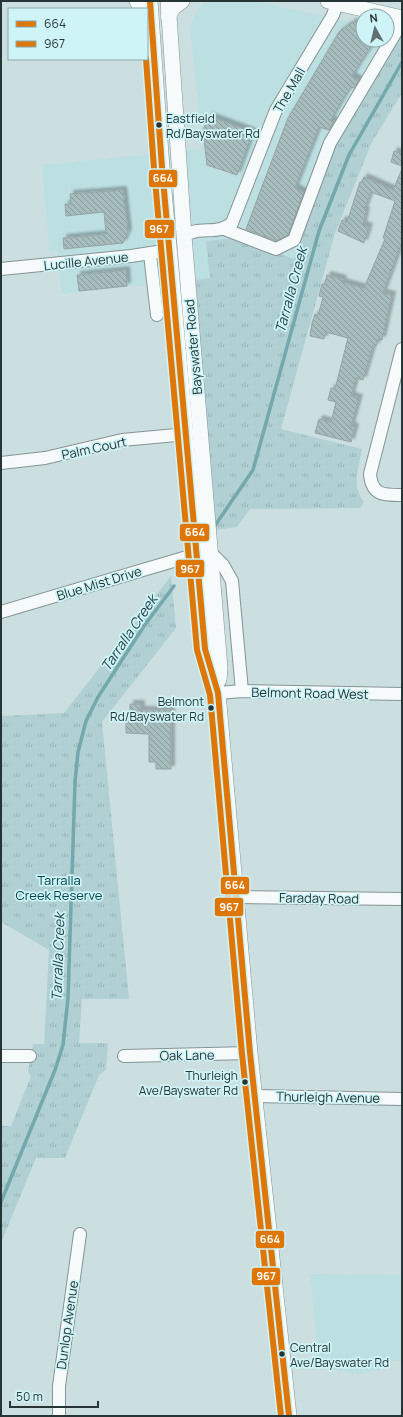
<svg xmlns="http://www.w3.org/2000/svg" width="403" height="1417" font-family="Manrope,sans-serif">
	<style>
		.built { fill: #bcdfe2 }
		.park { fill: url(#park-tufts) }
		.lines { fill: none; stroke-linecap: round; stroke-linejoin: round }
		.stream { stroke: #73a8ac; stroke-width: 3.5 }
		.building { fill: url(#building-back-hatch); stroke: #95a4a5; filter: url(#shadow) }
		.minor-casing { stroke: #859495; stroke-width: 14 }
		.major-casing { stroke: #859495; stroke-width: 16 }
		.minor { stroke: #f7fafa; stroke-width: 12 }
		.major { stroke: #f7fafa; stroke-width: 15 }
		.bus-1-casing { stroke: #cff4f7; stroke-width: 9 }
		.bus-2-casing { stroke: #cff4f7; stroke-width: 9 }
		.bus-1 { stroke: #de7608; stroke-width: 6 }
		.bus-2 { stroke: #de7608; stroke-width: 6 }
		.bus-dot { fill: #263435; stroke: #cff4f7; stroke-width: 1.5 }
		.labels { text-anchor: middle; stroke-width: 3.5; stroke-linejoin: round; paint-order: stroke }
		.bus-label { font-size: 12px; fill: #263435; stroke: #cff4f7; text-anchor: start }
		.street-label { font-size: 13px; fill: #263435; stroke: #cff4f7 }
		.park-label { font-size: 13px; fill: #024549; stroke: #cff4f7 }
		.water-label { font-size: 14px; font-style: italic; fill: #1c3e41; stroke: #cff4f7 }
		.line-badge { stroke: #cff4f7; stroke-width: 1.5 }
		.badge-label { font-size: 11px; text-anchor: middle; font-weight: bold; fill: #fff }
	</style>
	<defs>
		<pattern id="park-tufts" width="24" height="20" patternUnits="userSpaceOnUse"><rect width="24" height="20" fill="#b0d0d3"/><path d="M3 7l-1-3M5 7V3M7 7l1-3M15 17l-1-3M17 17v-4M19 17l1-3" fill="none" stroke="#97b3b6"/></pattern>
		<pattern id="building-back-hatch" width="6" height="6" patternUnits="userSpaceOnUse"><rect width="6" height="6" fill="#a6bcbd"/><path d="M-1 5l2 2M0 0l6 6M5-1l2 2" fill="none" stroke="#879a9a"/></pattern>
		<filter id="shadow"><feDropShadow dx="3.5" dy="-3.5" stdDeviation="1" flood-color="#0004"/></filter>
	</defs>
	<rect width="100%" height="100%" fill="#cbdfe0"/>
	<g class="built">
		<path d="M209,1h44l110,23v16h24v-11l15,3v2l-67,111 -41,114 -58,-21 -30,4 4,36 -148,16 -4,-43h-9l-7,-86 160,-16 -12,-122 4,-11 8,-11z"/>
		<path d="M310,1274l91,1 1,86h-22l1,9 -25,4 -37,-7z"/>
	</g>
	<g class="park">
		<path d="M402,34v59l-30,49 -37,91 -54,196 81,20c-3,19 -11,37 2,53l-4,6 -110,1 -13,18 -22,3 -21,-250 16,-2 -4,-37 30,-3 58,21 41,-114z"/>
		<path d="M171,576l5,52 -74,94 27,277h-47l-3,44h29l-2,27 -7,5 -34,83h-29l-35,85v-117h10l20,-50 -3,-5 5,-27h11l5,-94 -48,-28v-206l63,-3z"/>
	</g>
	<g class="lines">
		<g class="stream">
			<path d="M214,527l39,-57 66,-239 30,-76 53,-93"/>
			<path d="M1,1202l54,-132 8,-25 5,-47 7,-216 3,-30 8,-31 12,-24 46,-71 30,-40"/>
		</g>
	</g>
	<g class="building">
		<path d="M353,22l10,2v16h12l-23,36 7,4 -5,8 -3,-1 -7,10 -13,23 3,1 -5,9 -10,-3 -24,61 9,4 -16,43 -12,6 -30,-12 42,-111 51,-86z"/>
		<path d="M209,116l44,16 -16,43 -30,-10 -4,-35z"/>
		<path d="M394,151l8,3v12l-11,-4z"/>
		<path d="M402,169v73l-19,51 9,2 -10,45 -4,-1 -2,7h-3l-10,34 -7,-2 -5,18 8,2 -8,28 4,1 -4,15 -36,-9 4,-14 12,3 5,-20 -8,-2 3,-12 4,1 13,-51 -22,-6 -2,7 -14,-3 2,-13 3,-9 3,2 5,-19 -4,-1 3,-12h3l2,-9 16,4 -1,3 22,6 21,-49 -2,-1 12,-37 -24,-9 -7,18 2,1 -3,14 6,2 -5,16 -26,-12 4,-11 5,2 13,-40h2l2,-5 29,13z"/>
		<path d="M123,190l5,42 -5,11 -59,6 -1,-11 43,-4 -2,-22 -38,4 -1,-12h6l-1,-10z"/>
		<path d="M126,270l1,16 -48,5 -2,-16z"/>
		<path d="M130,704h11v6h30v59h-15v-7h-7v-28l-23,-1v-16h4z"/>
	</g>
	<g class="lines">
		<defs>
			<g id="minor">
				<path d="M224,229l52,20 18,-9 36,-97 66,-111 5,-14"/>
				<path d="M184,236c15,-11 34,0 48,-13l44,-113 57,-95 4,-12"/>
				<path d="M150,254l7,61"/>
				<path d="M1,269l130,-13 39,-6"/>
				<path d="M402,349l-32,125c2,22 14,21 32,21"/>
				<path d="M1,463l44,-5 77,-18 65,-6"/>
				<path d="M210,552l13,13 9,16 10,110"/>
				<path d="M1,612l196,-58"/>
				<path d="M218,693l24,-2 160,3"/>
				<path d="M236,897l166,2"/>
				<path d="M1,1056h29"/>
				<path d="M124,1056l126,-3"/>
				<path d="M255,1096l147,3"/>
				<path d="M59,1416v-30l21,-152"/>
			</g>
			<g id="major">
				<path d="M137,1l4,8"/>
				<path d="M150,1l12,167 43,481 13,44 32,360 39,363"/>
				<path d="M168,1l16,235 36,432 -1,12"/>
				<path d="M328,1l74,17"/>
				<path d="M168,16l6,-9 8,-6"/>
			</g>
		</defs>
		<use href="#minor" class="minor-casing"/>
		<use href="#major" class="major-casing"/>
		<use href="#minor" class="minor"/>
		<use href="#major" class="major"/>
		<defs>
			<path id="bus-1" d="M150,1l12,167 43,481 13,44 32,360 39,363"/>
			<path id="bus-2" d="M146,59l8,110 43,481 13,45 32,359 39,362"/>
		</defs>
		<use href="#bus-1" class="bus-1-casing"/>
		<use href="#bus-2" class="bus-2-casing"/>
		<use href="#bus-1" class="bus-1"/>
		<use href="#bus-2" class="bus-2"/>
	</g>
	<g class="bus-dot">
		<circle cx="159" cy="125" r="3.5"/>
		<circle cx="211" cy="708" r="3.5"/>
		<circle cx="245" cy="1082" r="3.5"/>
		<circle cx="282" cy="1354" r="3.5"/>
	</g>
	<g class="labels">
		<g class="bus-label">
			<text x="166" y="123">Eastfield<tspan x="166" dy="15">Rd/Bayswater Rd</tspan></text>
			<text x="204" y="706" text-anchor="end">Belmont<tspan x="204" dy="15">Rd/Bayswater Rd</tspan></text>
			<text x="238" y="1080" text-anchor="end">Thurleigh<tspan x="238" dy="15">Ave/Bayswater Rd</tspan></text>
			<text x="290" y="1352">Central<tspan x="290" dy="15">Ave/Bayswater Rd</tspan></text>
		</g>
		<g class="street-label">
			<text transform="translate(289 90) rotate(-60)" y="5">The Mall</text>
			<text transform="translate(86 261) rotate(-6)" y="5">Lucille Avenue</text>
			<text transform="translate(193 347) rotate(-95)" y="5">Bayswater Road</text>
			<text transform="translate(94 448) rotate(-12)" y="5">Palm Court</text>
			<text transform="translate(99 583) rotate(-17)" y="5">Blue Mist Drive</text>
			<text transform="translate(310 693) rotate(1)" y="5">Belmont Road West</text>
			<text transform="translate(319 898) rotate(1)" y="5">Faraday Road</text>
			<text transform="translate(187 1055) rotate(-1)" y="5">Oak Lane</text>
			<text transform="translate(328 1097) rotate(1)" y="5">Thurleigh Avenue</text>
			<text transform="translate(67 1325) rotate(-82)" y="5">Dunlop Avenue</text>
		</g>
		<g class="park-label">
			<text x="59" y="885">Tarralla<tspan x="59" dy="15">Creek Reserve</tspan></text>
		</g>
		<g class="water-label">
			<text transform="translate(291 290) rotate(-75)" y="5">Tarralla Creek</text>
			<text transform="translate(129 633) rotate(-56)" y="5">Tarralla Creek</text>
			<text transform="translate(58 957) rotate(-88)" y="5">Tarralla Creek</text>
		</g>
	</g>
	<g class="line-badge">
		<rect x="148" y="169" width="30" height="19" rx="4" fill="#de7608"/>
		<rect x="144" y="219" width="31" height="20" rx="4" fill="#de7608"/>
		<rect x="179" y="523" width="31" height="19" rx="4" fill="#de7608"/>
		<rect x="175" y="559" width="30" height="19" rx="4" fill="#de7608"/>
		<rect x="220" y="876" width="30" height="19" rx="4" fill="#de7608"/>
		<rect x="214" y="897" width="30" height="20" rx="4" fill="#de7608"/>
		<rect x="255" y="1230" width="30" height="19" rx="4" fill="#de7608"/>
		<rect x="251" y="1267" width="30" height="19" rx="4" fill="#de7608"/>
	</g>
	<g class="badge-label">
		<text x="163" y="182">664</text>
		<text x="159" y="233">967</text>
		<text x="195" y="536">664</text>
		<text x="190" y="573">967</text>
		<text x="235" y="889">664</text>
		<text x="229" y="911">967</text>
		<text x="270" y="1243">664</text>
		<text x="266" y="1280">967</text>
	</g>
	<rect width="403" height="1417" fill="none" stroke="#263435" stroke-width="4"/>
	<rect x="8" y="8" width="140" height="52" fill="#cff4f7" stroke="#8ba7a9"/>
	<rect x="16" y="21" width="20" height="6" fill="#de7608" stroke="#8ba7a9"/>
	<text x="44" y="28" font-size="12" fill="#263435">664</text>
	<rect x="16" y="41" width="20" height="6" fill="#de7608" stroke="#8ba7a9"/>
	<text x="44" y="48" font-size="12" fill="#263435">967</text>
	<g transform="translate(375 28) rotate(352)"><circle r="19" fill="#cff4f7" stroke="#8ba7a9"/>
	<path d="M0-3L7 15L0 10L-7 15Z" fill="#607071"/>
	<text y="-6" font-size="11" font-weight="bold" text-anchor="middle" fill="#263435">N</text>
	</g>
	<path d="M10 1401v6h88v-6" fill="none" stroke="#263435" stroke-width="2"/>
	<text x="16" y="1401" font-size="12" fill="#263435" stroke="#cff4f7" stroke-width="3" paint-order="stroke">50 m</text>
</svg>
